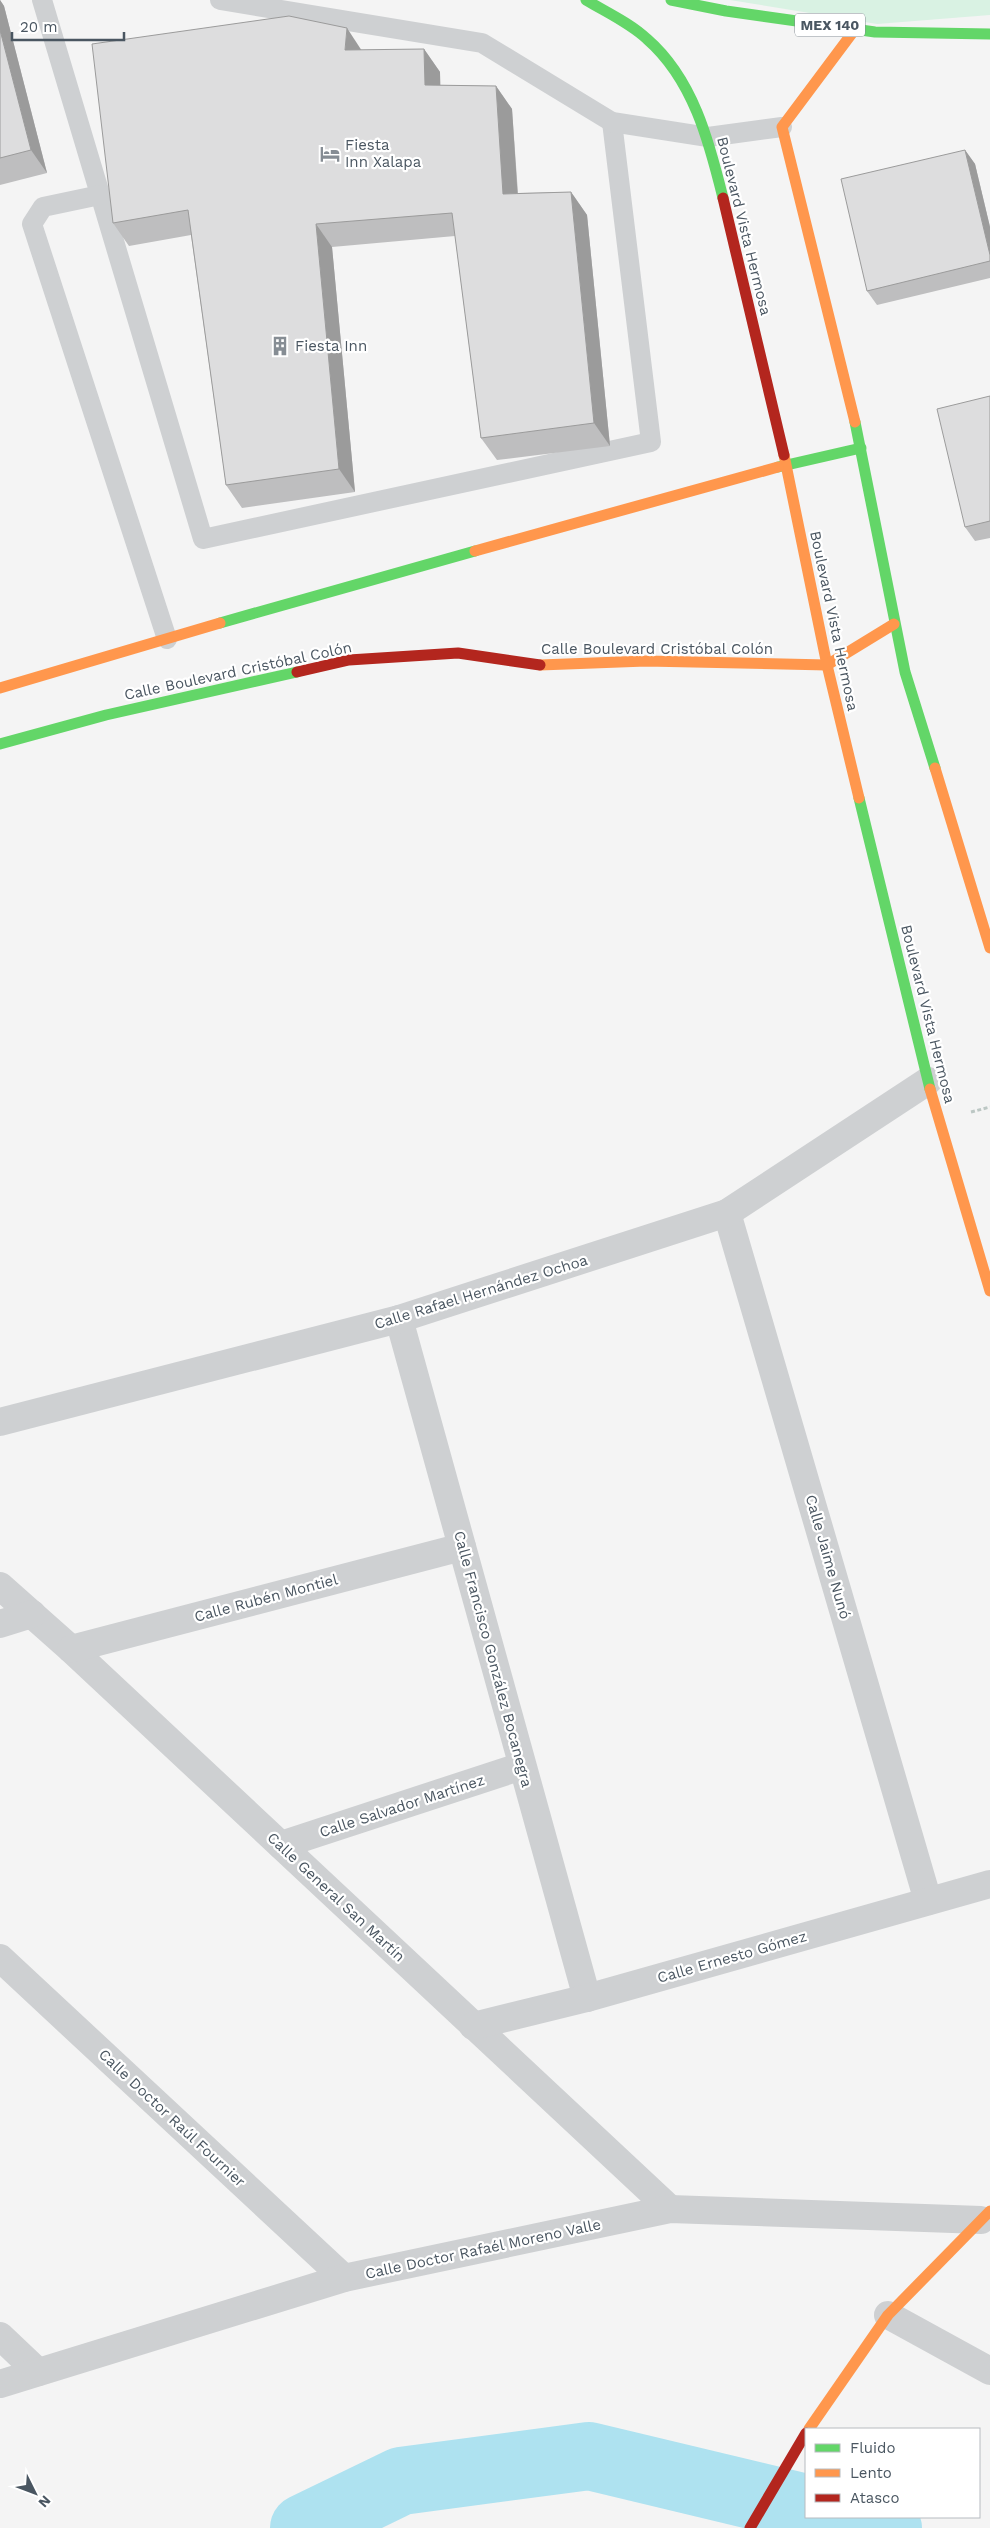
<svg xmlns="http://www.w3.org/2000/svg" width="990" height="2528" font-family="'Work Sans',sans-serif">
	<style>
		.green { fill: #d9f2e3 }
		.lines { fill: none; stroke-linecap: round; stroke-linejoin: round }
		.river { stroke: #aee2f0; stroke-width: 68 }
		.path { stroke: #bcc7c4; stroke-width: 3; stroke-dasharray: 4 2.5; stroke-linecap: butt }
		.lane { stroke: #ced0d2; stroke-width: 20 }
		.street { stroke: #ced0d2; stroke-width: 28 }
		.fast { stroke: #63d668; stroke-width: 11 }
		.slow { stroke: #ff974d; stroke-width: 11 }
		.jam { stroke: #b3261e; stroke-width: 11 }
		.wall { fill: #bebebf }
		.shaded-wall { fill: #9b9b9b }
		.building { fill: #ddddde; stroke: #9b9b9b }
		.labels { text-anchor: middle; stroke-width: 4.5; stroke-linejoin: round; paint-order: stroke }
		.shield { fill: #fff; stroke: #808990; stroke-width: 1 }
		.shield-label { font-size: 14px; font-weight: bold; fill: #4a5661 }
		.poi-label { font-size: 15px; fill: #4a5661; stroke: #fff; text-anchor: start }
		.street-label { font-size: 15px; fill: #4a5661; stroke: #fff }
	</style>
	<rect width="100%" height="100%" fill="#f4f4f4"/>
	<path class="green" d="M730,0h260v15l-113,9z"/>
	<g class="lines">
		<g class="river">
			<path d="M841,2517l47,11"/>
			<path d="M304,2528l97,-47 188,-25 217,52"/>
		</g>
		<path class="path" d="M971,1112l19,-5"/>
		<g class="lane">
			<path d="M42,0l161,539 448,-97 -39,-320"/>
			<path d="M220,0l262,43 130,79 96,15 74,-10"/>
			<path d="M100,195l-57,12 -11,17 135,415"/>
		</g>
		<g class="street">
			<path d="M727,1213l201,688"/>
			<path d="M399,1319l188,679"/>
			<path d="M0,1422l399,-103 328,-106 201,-132"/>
			<path d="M0,1586l71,63 599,560"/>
			<path d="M0,1624l32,-10"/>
			<path d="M71,1649l391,-102"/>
			<path d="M281,1845l241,-79"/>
			<path d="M0,1958l344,320"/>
			<path d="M473,2026l114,-28 403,-114"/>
			<path d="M888,2315l102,56"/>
			<path d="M0,2336l38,36"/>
			<path d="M0,2384l344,-106 326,-69 311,11"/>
		</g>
		<g class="fast">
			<path d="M586,0c20,12 44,23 61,39 46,40 62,102 76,159"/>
			<path d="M671,0l55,11 149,21 115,2"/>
			<path d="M855,422l50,250 30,96"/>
			<path d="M778,467l83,-19"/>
			<path d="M220,623l255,-72"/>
			<path d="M0,744l106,-29 191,-43"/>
			<path d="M859,798l71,291"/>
		</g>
		<g class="slow">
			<path d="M855,422l-73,-295 74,-99"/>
			<path d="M784,455l43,210 32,133"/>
			<path d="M475,551l303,-84"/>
			<path d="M540,665l106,-4 181,4 67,-41"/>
			<path d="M0,688l220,-65"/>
			<path d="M935,768l55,180"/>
			<path d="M930,1089l60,202"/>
			<path d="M809,2429l79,-114 102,-104"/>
		</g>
		<g class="jam">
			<path d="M723,198l61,257"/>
			<path d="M297,672l52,-12 109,-7 82,12"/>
			<path d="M750,2528l56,-95"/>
		</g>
	</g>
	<g class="wall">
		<path d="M0,0l4,6 43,167 -47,12z"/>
		<path d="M424,49l16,23v13l56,1 16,23 6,84 53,-1 16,23 23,231 -113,14 -16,-22 -26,-202 -123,11 23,245 -113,16 -16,-23 -35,-250 -62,11 -16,-23 249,-173z"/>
		<path d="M965,150l10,14 15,63v51l-113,27 -10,-14z"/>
		<path d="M990,396v142l-15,3 -10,-14z"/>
	</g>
	<g class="shaded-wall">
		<path d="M0,0l4,6 43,167 -16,-23 -31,-120z"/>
		<path d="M347,28l15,23 -17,-1z"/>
		<path d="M424,49l16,23 1,35 -16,-22z"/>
		<path d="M496,86l16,23 7,107 -16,-22z"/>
		<path d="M965,150l10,14 15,63v28z"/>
		<path d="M571,192l16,23 23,231 -16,-23z"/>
		<path d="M316,224l16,23 23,245 -16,-23z"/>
	</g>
	<g class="building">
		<path d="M289,16l58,12 -2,22 79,-1 1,36 71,1 7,108 68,-2 23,231 -113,15 -29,-225 -136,11 23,245 -113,16 -38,-275 -75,13 -21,-179z"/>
		<path d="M0,30l31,120 -31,8z"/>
		<path d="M965,150l25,105v6l-123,30 -26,-112z"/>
		<path d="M990,396v125l-25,6 -28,-118z"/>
	</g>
	<defs>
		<symbol id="hotel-bare" viewBox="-9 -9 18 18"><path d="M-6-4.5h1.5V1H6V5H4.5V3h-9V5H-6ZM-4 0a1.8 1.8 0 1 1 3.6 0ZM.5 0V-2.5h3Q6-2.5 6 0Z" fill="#868d94" stroke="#fff" stroke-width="2.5" paint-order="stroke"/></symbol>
		<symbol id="building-bare" viewBox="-9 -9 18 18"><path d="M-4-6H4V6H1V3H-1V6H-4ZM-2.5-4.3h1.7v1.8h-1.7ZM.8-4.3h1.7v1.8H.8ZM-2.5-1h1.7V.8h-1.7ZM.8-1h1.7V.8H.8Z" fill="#868d94" stroke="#fff" stroke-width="2.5" paint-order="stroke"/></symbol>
	</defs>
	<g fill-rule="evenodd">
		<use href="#hotel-bare" x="316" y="140" width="28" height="28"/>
		<use href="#building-bare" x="266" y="332" width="28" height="28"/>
	</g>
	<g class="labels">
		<rect class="shield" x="795" y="13.5" width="70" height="23" rx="4"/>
		<g class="shield-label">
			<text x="830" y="30">MEX 140</text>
		</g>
		<g class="poi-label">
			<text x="345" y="150">Fiesta<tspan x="345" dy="17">Inn Xalapa</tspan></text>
			<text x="295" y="351">Fiesta Inn</text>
		</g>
		<g class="street-label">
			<text transform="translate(744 226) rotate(76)" y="5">Boulevard Vista Hermosa</text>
			<text transform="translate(834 621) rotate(78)" y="5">Boulevard Vista Hermosa</text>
			<text x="657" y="654">Calle Boulevard Cristóbal Colón</text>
			<text transform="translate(238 671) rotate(-12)" y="5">Calle Boulevard Cristóbal Colón</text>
			<text transform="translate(928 1014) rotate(76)" y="5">Boulevard Vista Hermosa</text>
			<text transform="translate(481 1292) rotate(-17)" y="5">Calle Rafael Hernández Ochoa</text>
			<text transform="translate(828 1557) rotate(74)" y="5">Calle Jaime Nunó</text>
			<text transform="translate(266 1598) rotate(-15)" y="5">Calle Rubén Montiel</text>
			<text transform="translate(493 1659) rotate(75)" y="5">Calle Francisco González Bocanegra</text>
			<text transform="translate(402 1806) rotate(-18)" y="5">Calle Salvador Martínez</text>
			<text transform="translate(336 1897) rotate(43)" y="5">Calle General San Martín</text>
			<text transform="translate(732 1957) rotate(-16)" y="5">Calle Ernesto Gómez</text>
			<text transform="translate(172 2118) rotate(43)" y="5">Calle Doctor Raúl Fournier</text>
			<text transform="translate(483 2249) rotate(-12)" y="5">Calle Doctor Rafaél Moreno Valle</text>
		</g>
	</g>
	<rect x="805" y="2428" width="175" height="90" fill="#ffffff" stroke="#b7bbc0"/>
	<rect x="815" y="2444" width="25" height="8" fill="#63d668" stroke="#b7bbc0"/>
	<text x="850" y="2453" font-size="15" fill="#4a5661">Fluido</text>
	<rect x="815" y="2469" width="25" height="8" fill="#ff974d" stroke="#b7bbc0"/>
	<text x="850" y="2478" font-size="15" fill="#4a5661">Lento</text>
	<rect x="815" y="2494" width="25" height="8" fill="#b3261e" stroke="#b7bbc0"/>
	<text x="850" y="2503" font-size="15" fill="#4a5661">Atasco</text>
	<g transform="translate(35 2493) rotate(132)" stroke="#ffffff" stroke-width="4" paint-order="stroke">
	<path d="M0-4L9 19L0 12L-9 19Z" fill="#4a5661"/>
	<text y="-8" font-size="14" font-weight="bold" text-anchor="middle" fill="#4a5661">N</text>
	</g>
	<path d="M12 32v8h112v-8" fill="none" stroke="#4a5661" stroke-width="2.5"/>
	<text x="20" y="32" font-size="15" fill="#4a5661" stroke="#ffffff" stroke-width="4" paint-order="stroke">20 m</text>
</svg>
